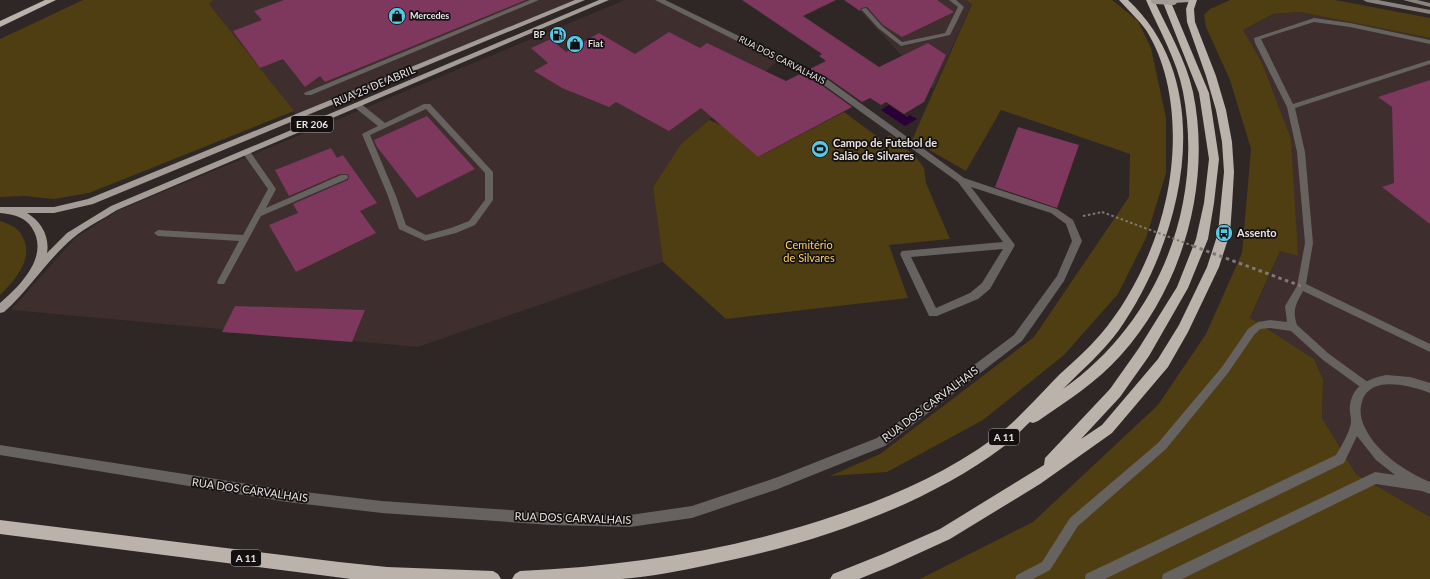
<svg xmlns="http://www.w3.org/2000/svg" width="1430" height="579" font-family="Lato,sans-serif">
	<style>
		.built { fill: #3e2e2d }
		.green { fill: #4e3e12 }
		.water { fill: #290037 }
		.building { fill: #7e375d }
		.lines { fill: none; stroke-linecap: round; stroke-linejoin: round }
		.path { stroke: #807878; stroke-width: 2; stroke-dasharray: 2.5 2.5; stroke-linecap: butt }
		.service { fill: #666260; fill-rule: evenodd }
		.minor { fill: #666260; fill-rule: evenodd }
		.secondary { fill: #89837f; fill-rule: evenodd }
		.primary { fill: #a39b96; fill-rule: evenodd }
		.motorway { fill: #bbb2ac; fill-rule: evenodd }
		.path-bridge-far1 { stroke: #807878; stroke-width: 2; stroke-dasharray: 2.5 2.5; stroke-linecap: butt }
		.path-bridge { stroke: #807878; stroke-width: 3; stroke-dasharray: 3.5 3.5; stroke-linecap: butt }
		.primary-bridge { stroke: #a39b96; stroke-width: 8 }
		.labels { text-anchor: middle; stroke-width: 3.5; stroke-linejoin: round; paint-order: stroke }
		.far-poi-label { font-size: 9px; font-weight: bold; fill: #e9e3e3; stroke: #141010; text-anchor: start }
		.far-street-label { font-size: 9px; fill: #e9e3e3; stroke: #141010 }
		.shield { fill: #141010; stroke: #a9a4a4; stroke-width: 1 }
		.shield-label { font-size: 10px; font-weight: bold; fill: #e9e3e3 }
		.street-label { font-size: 11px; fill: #e9e3e3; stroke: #141010 }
		.poi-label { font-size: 11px; font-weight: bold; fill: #e9e3e3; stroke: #141010; text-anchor: start }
		.park-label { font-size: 11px; fill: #fcd160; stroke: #141010 }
	</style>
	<rect width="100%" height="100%" fill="#2f2626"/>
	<g class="built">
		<path d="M214,0h366l-283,116 -89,-113z"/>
		<path d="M625,0h42l115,57 -101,87 -28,43 10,75 -245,85 -407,-37 64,-72 44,-28z"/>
		<path d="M850,0h116l6,3 -39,86z"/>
		<path d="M1300,12l130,26v479l-74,-43 -34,-56 1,-39 -9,-20 -64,-40 30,-68 18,5 -55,-226 30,-16z"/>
	</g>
	<g class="green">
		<path d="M83,0h131l-5,4 85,107 -205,82 -35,6 -29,-3 -25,1v-158z"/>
		<path d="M966,0h146l26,21 13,27 15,70v55l-20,65 -28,56 -54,61 -81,65 -96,52 -57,4 50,-22 154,-117 95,-140 1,-43 -129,-44 -35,61 -54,-31 60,-136z"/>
		<path d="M1230,0h105l95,18v20l-130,-26 -27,2 -30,16 19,33 29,76 7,117 -18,-5 -30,67 64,41 9,20 -1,39 34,56 74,43v62h-510l113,-57 125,-117 48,-71 36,-81 9,-104 -21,-69 -24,-53 -2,-12 6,-6z"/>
		<path d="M844,112l38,28 8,-5 26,22 8,11 2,15 24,56 -61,6 19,53 -182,21 -63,-57 -10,-75 28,-43 28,-24 14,6 35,31z"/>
		<path d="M0,221c7,2 17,6 21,13 15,23 -5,45 -21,61z"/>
	</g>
	<path class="water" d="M889,105l18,12 3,-2 7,4 -12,7 -24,-16z"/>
	<g class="building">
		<path d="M284,0h242l-201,82 -5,-6 -15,11 -22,-28 -23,9 -27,-37 29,-11 -8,-9z"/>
		<path d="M742,0h94l-33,16 76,51 49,-24 18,12 -22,47 -20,12 -18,-12 -5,3 -11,-7 -8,4 -34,-24 -18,-9 16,-8 -7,-5 3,-2z"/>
		<path d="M844,0h93l17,12 -52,25 -19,-12 -16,-18 -6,1 -1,3z"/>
		<path d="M669,32l31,16 7,-5 79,38 14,-7 20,10 32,23 -94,50 -57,-49 -32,23 -53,-29 -7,5 -47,-19 -28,-17 14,-8 -17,-15 20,-9 15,13 33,-19 36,21z"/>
		<path d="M1430,80v144l-48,-37 12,-4 -2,-76 -14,-10z"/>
		<path d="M427,116l48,53 -58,29 -40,-51 -3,-7z"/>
		<path d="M1018,127l61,18 -22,63 -62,-21z"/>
		<path d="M331,148l6,10 6,-3 34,48 -17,8 16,22 -80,39 -27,-47 29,-12 -5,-9 55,-24 1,-4 -2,-2h-7l-51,22 -14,-26z"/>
		<path d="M235,306l130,4 -13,32 -130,-10z"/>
	</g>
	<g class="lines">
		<path class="path" d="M1083,216l19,-4"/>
		<g class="service">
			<path d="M530,0h9l-228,95h-6l-1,-2z"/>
			<path d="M949,0h7l8,7 -14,28 -49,11 -23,-18 -17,-19 5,-1 16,18 20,16 43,-9 13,-26z"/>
			<path d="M1314,18l36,5 80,17v4l-80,-17 -36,-5 -53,17 32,65 137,-44v4l-135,44 10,44 8,91 -7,41 124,60v8l-127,-61c-7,13 -11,19 -6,34l32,29 40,29 2,3 -2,3 -3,1 -3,-1 -40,-29 -32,-29 -21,-3 -10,1 -6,6 -26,38 -62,76 -88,77 -28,44 -17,9h-18l2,-4 25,-13 28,-44 88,-75 64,-76 26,-38 10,-7 12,-2 17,2 -2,-16 12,-20 8,-43 -8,-91 -10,-45 -32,-64 -1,-5z"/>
			<path d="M354,103h6l25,20 39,-19h6l63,68v28l-18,25 -19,8 -31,8 -26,-12 -11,-33 -26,-62 16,-8 -24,-19zM426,109l59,64v27l-16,21 -18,7 -25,7 -20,-10 -10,-29 -26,-61z"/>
			<path d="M246,149l3,1 27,39 -10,19 75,-33h6l1,2 -1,2 -86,37 -37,68h-6l-1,-2 22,-41 -81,-5 -4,-3 4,-3 85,5 25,-46 -26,-37z"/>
		</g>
		<g class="minor">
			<path d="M655,0h10l162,79 137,99 93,31 16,11 9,21 -18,40 -42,60 -137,105 -107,43 -86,29 -62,9 -79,-2 -169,-12 -95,-11 -287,-47v-10l287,45 95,11 169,12 79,2 62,-9 86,-29 99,-39 137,-103 43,-59 15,-35 -6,-17 -15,-11 -80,-26 44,58 -25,44 -12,10 -41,17h-8l-29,-62 2,-3 101,-9 -45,-60 -137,-99zM1003,249l-21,34 -12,10 -34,15 -25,-51z"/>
			<path d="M1386,375l24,2 20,6v10c-19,-7 -60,-19 -68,9 -3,8 -1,18 3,26 12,25 41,44 65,54v12l-8,-3 -46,-7 -194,95h-20l1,-5 208,-100 4,-2 20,3 -19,-15 -19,-24 -13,27 -239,116h-20l1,-5 250,-119c5,-8 15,-25 15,-34 0,-5 -2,-11 -1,-16 3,-20 18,-26 36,-30z"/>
		</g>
		<g class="secondary">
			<path d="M1363,0h15l52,10v4l-63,-12z"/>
			<path d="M1403,0h14l13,3v4z"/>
		</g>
		<g class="primary">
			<path d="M575,0h10l-492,204 -39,9h-27c14,8 23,24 20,40l20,-20 44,-27 488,-206h10l-492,210c-14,9 -31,17 -44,28 -26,22 -44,52 -69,74l-4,1v-10c20,-17 50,-47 32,-75 -6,-11 -20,-14 -32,-15v-6h54l34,-8z"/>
			<path d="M1170,0h24l-4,2 -17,1h-3z"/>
		</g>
		<g class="motorway">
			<path d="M45,0h11l-56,27v-6z"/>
			<path d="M1119,0h9c92,86 55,238 -9,330 -16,22 -37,40 -56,59 94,-66 142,-183 120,-297 -6,-32 -24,-62 -37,-92h8c14,30 32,60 39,92 19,91 -10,194 -72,263 -24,27 -54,46 -83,66l-5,2 -3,-1c-9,8 -17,18 -27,25 -83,62 -195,98 -295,118 -29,6 -58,12 -87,14 -36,0 -73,0 -109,0l3,-5 5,-3c109,-5 216,-21 320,-57 54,-18 108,-42 154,-76 23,-17 46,-44 66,-64 14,-13 28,-25 40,-39 32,-37 56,-89 66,-136 12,-53 10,-122 -20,-169 -8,-11 -18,-20 -27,-30z"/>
			<path d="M1162,0h8l39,93 10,66 -5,44 -6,36 -20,49 -39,68 -29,41 -39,42 21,-14 56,-66 21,-34 28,-58 11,-34 6,-61 -2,-30 -6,-32 -10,-34 -19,-54 -1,-13 3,-9h8l-3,9 1,13 21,54 10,34 6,32 2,30 -2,34 -2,27 -11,34 -31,65 -20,35 -56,66 -72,51 -90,55 -59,27 -32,13h-29l3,-5 50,-20 57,-25 104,-64 1,-7 65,-69 29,-41 38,-61 19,-48 8,-36 5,-44 -10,-66z"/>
			<path d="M0,520l339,42 48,5 106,4 5,3 3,5h-150l-351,-45z"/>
		</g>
		<path class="path-bridge-far1" d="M1102,212l94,35"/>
		<path class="path-bridge" d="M1193,246l108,40"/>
		<path class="primary-bridge" d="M1155,0l18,1"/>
	</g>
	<defs>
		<symbol id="shop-disc" viewBox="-11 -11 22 22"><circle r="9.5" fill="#59c8e4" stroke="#141010"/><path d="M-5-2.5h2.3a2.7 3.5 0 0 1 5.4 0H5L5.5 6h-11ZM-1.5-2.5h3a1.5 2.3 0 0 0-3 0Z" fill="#111"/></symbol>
		<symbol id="fuel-disc" viewBox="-11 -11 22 22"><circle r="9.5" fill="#59c8e4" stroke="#141010"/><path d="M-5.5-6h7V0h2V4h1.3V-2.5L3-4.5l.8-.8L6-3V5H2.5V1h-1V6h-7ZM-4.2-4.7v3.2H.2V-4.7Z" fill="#111"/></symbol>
		<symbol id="stadium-disc" viewBox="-11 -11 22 22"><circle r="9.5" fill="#59c8e4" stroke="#141010"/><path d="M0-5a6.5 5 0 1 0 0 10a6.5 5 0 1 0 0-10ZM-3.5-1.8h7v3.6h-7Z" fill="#111"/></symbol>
		<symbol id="bus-disc" viewBox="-11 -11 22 22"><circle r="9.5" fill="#59c8e4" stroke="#141010"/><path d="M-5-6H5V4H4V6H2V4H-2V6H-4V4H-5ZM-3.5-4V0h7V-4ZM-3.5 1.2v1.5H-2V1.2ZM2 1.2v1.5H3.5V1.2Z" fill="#111"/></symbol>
	</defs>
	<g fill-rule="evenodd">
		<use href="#shop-disc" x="387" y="6" width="20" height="20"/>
		<use href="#fuel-disc" x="548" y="25" width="20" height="20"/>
		<use href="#shop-disc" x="565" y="34" width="20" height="20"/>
		<use href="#stadium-disc" x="810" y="139" width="20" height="20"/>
		<use href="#bus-disc" x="1214" y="223" width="20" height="20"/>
	</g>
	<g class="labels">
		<g class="far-poi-label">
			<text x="410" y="19">Mercedes</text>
			<text x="545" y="38" text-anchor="end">BP</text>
			<text x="588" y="47">Fiat</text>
		</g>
		<g class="far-street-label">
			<text transform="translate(782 60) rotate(27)" y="3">RUA DOS CARVALHAIS</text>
		</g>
		<g class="shield">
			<rect x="291" y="116" width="42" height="16" rx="3"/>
			<rect x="989" y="429" width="30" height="16" rx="3"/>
			<rect x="231" y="550" width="30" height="16" rx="3"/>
		</g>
		<g class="shield-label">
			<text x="312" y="128">ER 206</text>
			<text x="1004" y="441">A 11</text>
			<text x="246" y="562">A 11</text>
		</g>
		<g class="street-label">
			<text transform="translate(374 86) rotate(-23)" y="4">RUA 25 DE ABRIL</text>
			<text transform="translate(930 404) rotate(-37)" y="4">RUA DOS CARVALHAIS</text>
			<text transform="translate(250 490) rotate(8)" y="4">RUA DOS CARVALHAIS</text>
			<text transform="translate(573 518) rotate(2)" y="4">RUA DOS CARVALHAIS</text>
		</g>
		<g class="poi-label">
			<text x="833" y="147">Campo de Futebol de<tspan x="833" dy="13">Salão de Silvares</tspan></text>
			<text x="1237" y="237">Assento</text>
		</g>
		<g class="park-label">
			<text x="809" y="249">Cemitério<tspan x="809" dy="13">de Silvares</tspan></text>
		</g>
	</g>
</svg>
